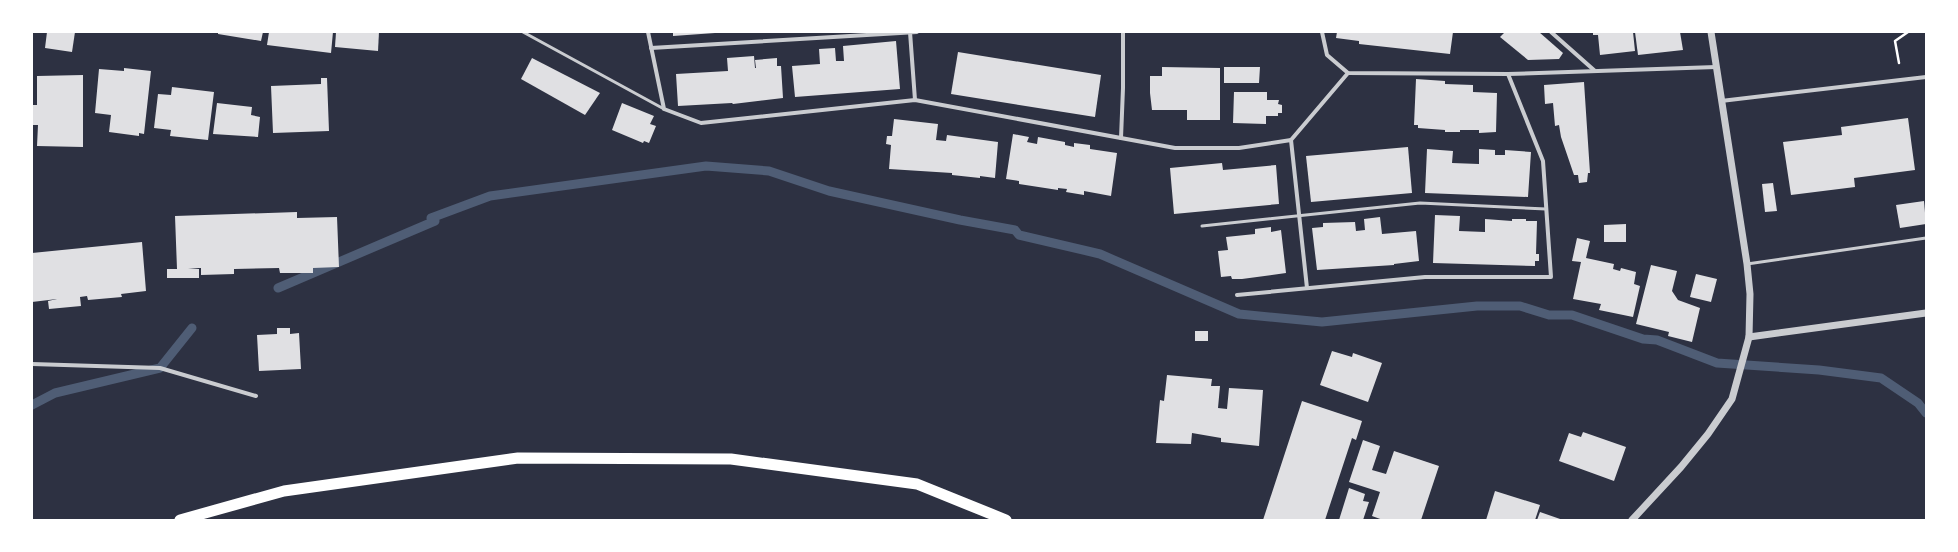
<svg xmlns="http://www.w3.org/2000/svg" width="1958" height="552" font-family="'Public Sans',sans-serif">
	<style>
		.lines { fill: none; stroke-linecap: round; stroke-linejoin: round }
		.stream { stroke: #4f5d75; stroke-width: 9 }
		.building { fill: #e0e0e3 }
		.path { stroke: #fff; stroke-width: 2.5 }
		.service { stroke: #caccd0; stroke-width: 3 }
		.minor { stroke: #caccd0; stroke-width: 4 }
		.tertiary { stroke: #caccd0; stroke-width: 7 }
		.trunk { stroke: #fff; stroke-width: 11 }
	</style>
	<rect width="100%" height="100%" fill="#2d3142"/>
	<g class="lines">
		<g class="stream">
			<path d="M278,288l157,-67 -4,-3 59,-22 216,-30 63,5 60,20 131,29 55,10 4,5 81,19 139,60 83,8 155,-16h43l29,9h23l71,24 14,1 60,23 102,7 62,8 37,25 8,10"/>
			<path d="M32,405l23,-12 105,-25 32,-40"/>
		</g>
	</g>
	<g class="building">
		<path d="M47,32h28l-3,20 -27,-4z"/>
		<path d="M218,32h45l-2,9 -43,-7z"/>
		<path d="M269,32h64l-2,21 -64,-8z"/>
		<path d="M336,32h43l-1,19 -43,-4z"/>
		<path d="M673,32h42v1l-42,3z"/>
		<path d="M1337,32h116l-3,22 -91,-10v-3l-23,-3z"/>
		<path d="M1505,32h34l24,21 -4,6 -31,1 -28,-23z"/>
		<path d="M1593,32h40l2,19 -35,4 -2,-20h-5z"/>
		<path d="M1635,32h45l3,18 -45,5z"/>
		<path d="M896,41l4,48 -105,8 -3,-31 28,-2 -1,-15 16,-1 1,13h8l-1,-15z"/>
		<path d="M958,52l143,23 -6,42 -144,-23z"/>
		<path d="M754,56l1,12h1l-1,-8 22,-2v8h4l2,32 -50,6 -1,-1 -54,3 -2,-32 52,-3 -1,-13z"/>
		<path d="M532,58l68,35 -15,22 -64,-36z"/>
		<path d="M1162,67l58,1v52h-33v-10h-35l-2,-17v-17h12z"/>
		<path d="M1224,67h36l-1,16h-35z"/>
		<path d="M124,68l27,3 -7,63 -5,-1v3l-30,-4 2,-17 -16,-2 4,-44 25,2z"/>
		<path d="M83,75v72l-46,-1 1,-21h-6v-20h5v-29z"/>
		<path d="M321,78h6l2,53 -56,2 -2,-47 50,-2z"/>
		<path d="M1416,79l29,2v3l28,1v7l24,1 -1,39 -17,1v-3h-19v2h-15v-2l-27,-2v-3h-4z"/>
		<path d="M1584,82l6,91h-2l-1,9 -8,1 -1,-8h-4l-13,-38 -2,-12 -4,1 -2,-23 -8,1 -1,-19z"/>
		<path d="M172,87l42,5 -6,48 -38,-4 1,-6 -17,-2 4,-34 13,1z"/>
		<path d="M1234,92h33v8h12l-1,4 4,1v8h-4v3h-12v8l-33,-1z"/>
		<path d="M217,103l35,4 -1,8 9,2 -2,20 -45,-3z"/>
		<path d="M622,103l32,13 -4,8 6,2 -7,17 -5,-2 -1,2 -31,-13z"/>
		<path d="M1908,118l7,52 -61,8 1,9 -64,8 -8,-53 59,-7 -1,-8z"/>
		<path d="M894,119l44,5 -2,16 10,1 1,-6 51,7 -3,36 -15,-2v2l-28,-3v-2l-63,-4 2,-24 -5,-1 1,-8h5z"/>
		<path d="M1013,134l16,3 -2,5 10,2 1,-7 27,5v3l9,2v-4l16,2v4l27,4 -6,43 -27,-5v4l-18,-3 1,-3 -9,-1v2l-39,-6v-3l-13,-2z"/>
		<path d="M1408,147l4,46 -101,9 -5,-46z"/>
		<path d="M1427,149l26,2 -1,12 27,1v-15l16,1v5h10v-5l26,2 -3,45 -103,-4z"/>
		<path d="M1222,163l1,7 53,-5 3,39 -105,10 -4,-46z"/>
		<path d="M1773,183l4,28 -12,1 -3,-28z"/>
		<path d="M1924,201l2,23 -26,4 -4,-23z"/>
		<path d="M297,212v6l40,-1 2,50 -26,1v5h-33l-1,-5 -45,1v5l-33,1v-7h-13l11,1v9h-32v-9h10l-2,-53z"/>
		<path d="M1435,215l25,1 -1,15 26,1v-13l27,2v-2h14v2h11l-1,33h3v7h-4v5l-102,-3z"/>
		<path d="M1380,217l2,17 34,-3 3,30 -25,3v1l-77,5 -5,-42 11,-1v-4l32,-1 1,9 9,-1 -1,-11z"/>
		<path d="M1626,224v18h-22v-17z"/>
		<path d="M1271,227v5l10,-2 5,43 -44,6h-10l-1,-3 -10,1 -3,-26 10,-1 -2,-13 29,-3v-5z"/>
		<path d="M1577,238l13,3 -4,17 28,6 -1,5 7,2 1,-3 15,4 -2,12 6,2 -7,31 -34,-7 2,-6 -28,-5 8,-37 -9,-1z"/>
		<path d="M142,242l4,49 -25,3 1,3 -34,3 -1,-4 -7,1 1,9 -32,3 -1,-8 9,-2 -25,3v-49z"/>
		<path d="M1651,265l26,6 -5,20 6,9 22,8 -8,34 -24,-6 1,-4 -33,-8z"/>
		<path d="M1696,274l21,5 -6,23 -21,-5z"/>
		<path d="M277,328h13v6l9,-1 2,36 -42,2 -2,-36 20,-1z"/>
		<rect x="1195" y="331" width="13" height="10"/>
		<path d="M1332,351l20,6 1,-4 29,10 -14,39 -48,-17z"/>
		<path d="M1167,375l45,4 -1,7h9l-2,22 9,1 2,-21 34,2 -4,56 -38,-4v-4l-29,-5 -1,11 -35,-1 4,-43 4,1z"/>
		<path d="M1302,401l60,20 -6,19 -4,-2 -27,82h-62z"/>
		<path d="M1583,432l43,15 -12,34 -55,-20 10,-28 12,4z"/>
		<path d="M1363,440l17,6 -8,24 14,4 8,-23 45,15 -18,54h-38l-11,-4 8,-24 -31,-10z"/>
		<path d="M1349,488l16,6 -2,7 6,1 -6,18h-24z"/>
		<path d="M1495,491l45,14 -5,15h-49z"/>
		<path d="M1540,512l23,8h-26z"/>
	</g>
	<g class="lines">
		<path class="path" d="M1899,63l-4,-22 13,-9"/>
		<g class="service">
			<path d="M523,32l141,77"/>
			<path d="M1202,226l218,-23 126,6"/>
			<path d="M1747,264l179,-26"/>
		</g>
		<g class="minor">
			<path d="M648,32l16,77 37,14 214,-23 260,48h64l52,-8"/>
			<path d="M910,32l5,68"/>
			<path d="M1322,32l5,23 21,18 160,1 208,-7"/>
			<path d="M1551,32l44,39"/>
			<path d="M651,48l266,-16"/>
			<path d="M1721,101l205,-24"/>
			<path d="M1121,138l2,-50v-56"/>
			<path d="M1307,288l-16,-148 57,-67"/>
			<path d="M1237,295l188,-18h126l-8,-116 -35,-87"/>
			<path d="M32,364l128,4 96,28"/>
		</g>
		<g class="tertiary">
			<path d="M1749,337l177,-24"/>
			<path d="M1632,520l49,-53 27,-33 24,-35 17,-62 1,-43 -3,-30 -36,-232"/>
		</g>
		<path class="trunk" d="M180,520l104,-29 234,-33 213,1 186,25 89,36"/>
	</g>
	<rect width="1958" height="552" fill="none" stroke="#ffffff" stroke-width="66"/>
</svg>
